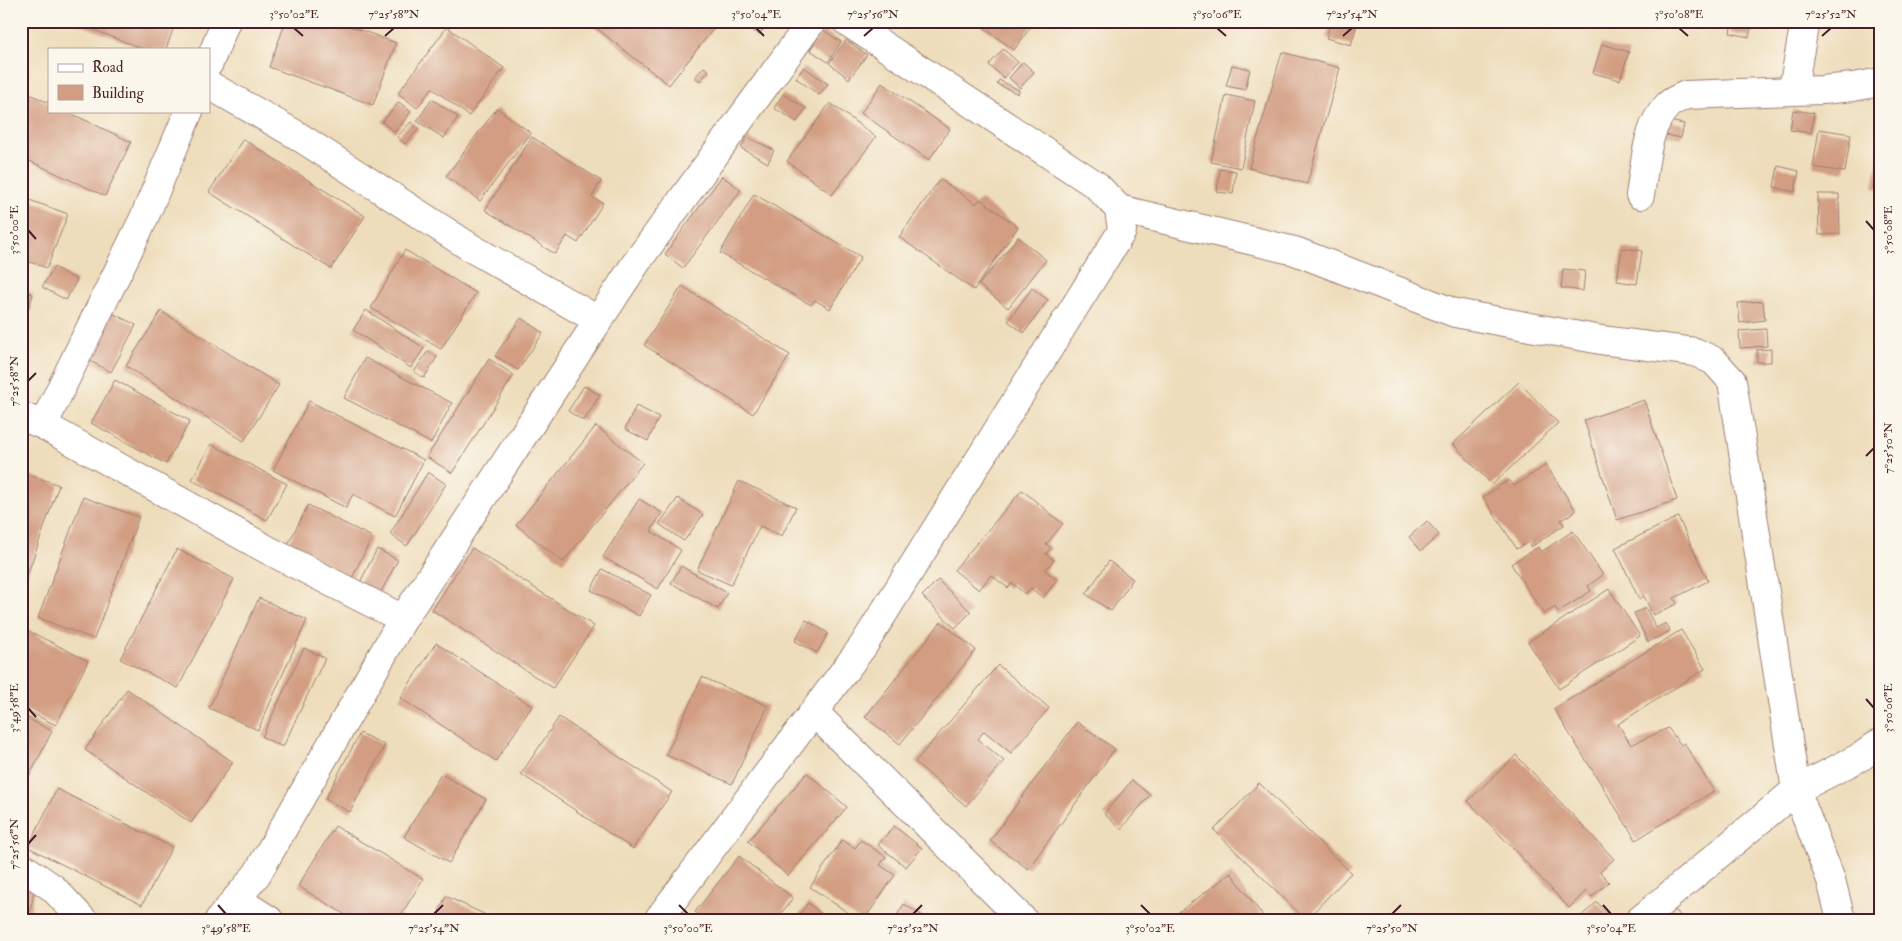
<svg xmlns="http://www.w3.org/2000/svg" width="1902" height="941" font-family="'IM FELL Double Pica',serif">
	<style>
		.building { fill: #d29d82 }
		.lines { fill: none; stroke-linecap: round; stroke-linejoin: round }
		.minor-casing { stroke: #9c7e73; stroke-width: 30 }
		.minor { stroke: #fff; stroke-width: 28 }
		.ticks { fill: none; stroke: #4a1f2b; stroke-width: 2 }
		.neatline { fill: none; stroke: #4a1f2b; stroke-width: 2 }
		.ticks-label { font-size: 12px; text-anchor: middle; fill: #4a1f2b }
	</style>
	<rect width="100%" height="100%" fill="#fbf7ec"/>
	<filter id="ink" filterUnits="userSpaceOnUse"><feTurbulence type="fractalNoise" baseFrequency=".02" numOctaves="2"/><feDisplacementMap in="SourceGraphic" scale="10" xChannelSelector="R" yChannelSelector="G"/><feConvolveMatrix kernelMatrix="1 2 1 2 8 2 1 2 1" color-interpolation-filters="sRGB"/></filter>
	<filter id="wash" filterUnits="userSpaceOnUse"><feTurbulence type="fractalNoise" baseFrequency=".0096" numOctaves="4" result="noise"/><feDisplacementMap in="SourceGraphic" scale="20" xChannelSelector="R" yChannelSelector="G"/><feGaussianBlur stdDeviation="1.12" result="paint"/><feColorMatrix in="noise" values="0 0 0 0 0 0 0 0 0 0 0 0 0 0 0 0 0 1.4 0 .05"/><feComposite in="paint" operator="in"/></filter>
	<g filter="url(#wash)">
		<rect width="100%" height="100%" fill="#edb"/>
		<g id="blocks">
			<g class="building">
				<path d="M71,21h97l7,3 -9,25h-23z"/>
				<path d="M286,21h50l60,22 -23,62 -104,-38z"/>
				<path d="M587,21h118l9,7 -45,57z"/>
				<path d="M740,21h26l2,1 -9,13z"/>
				<path d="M975,21h60l-21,29z"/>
				<path d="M1331,21h27l-7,24 -25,-7z"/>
				<path d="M1732,21h21l-4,16 -19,-4z"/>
				<path d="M447,27l57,41 -35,48 -37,-28 -15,20 -19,-15z"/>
				<path d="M823,30l18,12 -13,20 -18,-12z"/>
				<path d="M846,40l21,15 -18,24 -20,-16z"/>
				<path d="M1602,44l27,8 -9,28 -27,-7z"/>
				<path d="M1003,49l15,13 -14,16 -15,-13z"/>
				<path d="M1282,52l58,16 -33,116 -58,-16z"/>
				<path d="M1023,62l11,10 -14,16 -11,-10z"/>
				<path d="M1232,65l18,4 -5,21 -19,-4z"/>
				<path d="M704,67l5,4 -9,10 -5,-4z"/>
				<path d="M804,67l24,17 -9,11 -23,-17z"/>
				<path d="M999,80l20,10 -1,4 -21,-10z"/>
				<path d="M882,83l68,46 -21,31 -68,-47z"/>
				<path d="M21,90l28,13v8h17l65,31 -26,54 -84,-39z"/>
				<path d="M783,94l23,14 -9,14 -23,-14z"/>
				<path d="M1226,95l29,6 -14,67 -30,-6z"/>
				<path d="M432,99l26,18 -14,21 -27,-17z"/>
				<path d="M399,102l12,10 -16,20 -13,-10z"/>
				<path d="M830,103l46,34 -44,58 -45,-34z"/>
				<path d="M497,108l34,25 -51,68 -34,-25z"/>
				<path d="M1793,110l21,3 -3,20 -21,-3z"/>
				<path d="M1664,120l20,4 -3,14 -20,-4z"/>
				<path d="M411,122l8,7 -14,15 -8,-7z"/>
				<path d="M1819,129l32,5 -6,38 -32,-5z"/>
				<path d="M532,137l69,44 -9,16 11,6 -25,40 -11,-7 -12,18 -70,-44z"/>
				<path d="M747,137l27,13 -6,13 -27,-15z"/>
				<path d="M243,139l122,77 -34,53 -122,-77z"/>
				<path d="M1880,144h1v45l-8,-1z"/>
				<path d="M1778,166l21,5 -4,21 -21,-5z"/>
				<path d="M1220,169l16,2 -3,23 -16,-2z"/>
				<path d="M722,176l19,14 -58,78 -18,-14z"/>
				<path d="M940,179l36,25 4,-5 38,28 -44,63 -75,-53z"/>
				<path d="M754,194l107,63 -31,52 -15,-9 -4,5 -91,-52z"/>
				<path d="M1818,194h21l1,40 -21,1z"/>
				<path d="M21,197l47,17 -21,54 -26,-9z"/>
				<path d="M1018,237l28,23 -38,48 -29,-23z"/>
				<path d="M1622,248l20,3 -5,33 -20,-3z"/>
				<path d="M405,250l71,43 -35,56 -70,-41z"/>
				<path d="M54,267l23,13 -11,20 -24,-13z"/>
				<path d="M1563,269l22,2 -2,20 -22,-3z"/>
				<path d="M682,286l108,69 -37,59 -109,-69z"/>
				<path d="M1032,288l16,12 -24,33 -16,-12z"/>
				<path d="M21,290l12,4 -11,36h-1z"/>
				<path d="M1763,301l2,19 -25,3 -2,-20z"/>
				<path d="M366,310l58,38 -13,20 -58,-38z"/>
				<path d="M108,311l28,14 -25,47 -27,-14z"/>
				<path d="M161,311l118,74 -35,56 -118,-75z"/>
				<path d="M521,318l22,15 -25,37 -23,-14z"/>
				<path d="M1766,329l1,17 -27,2 -1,-17z"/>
				<path d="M1771,349v13h-14v-12z"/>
				<path d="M428,351l9,6 -13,21 -10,-6z"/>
				<path d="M365,358l87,45 -21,40 -87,-45z"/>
				<path d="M489,359l25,16 -62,98 -25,-16z"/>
				<path d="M115,380l75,41 -24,43 -75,-41z"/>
				<path d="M1519,382l39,41 -66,62 -39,-41z"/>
				<path d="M584,386l16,9 -16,26 -16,-10z"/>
				<path d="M1644,400l33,100 -60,20 -33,-100z"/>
				<path d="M309,401l115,59 -29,56 -42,-22 -7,14 -73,-38z"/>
				<path d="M636,406l23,11 -11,24 -23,-12z"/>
				<path d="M596,426l47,37 -80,99 -47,-37z"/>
				<path d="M211,444l76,40 -20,36 -75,-40z"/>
				<path d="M1546,465l30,46 -15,9 3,5 -33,22 -3,-5 -11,7 -34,-52 26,-17 5,6z"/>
				<path d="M21,472l38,13 -37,105h-1z"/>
				<path d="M428,472l18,12 -39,62 -17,-12z"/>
				<path d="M739,481l57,26 -14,29 -22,-10 -29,59 -34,-15z"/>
				<path d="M1022,490l41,34 -17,20 5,4 -5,6 8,6 -9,10 12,10 -14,18 -12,-10 -6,6 -13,-11 -4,5 -17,-13 -12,15 -25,-20z"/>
				<path d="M83,497l56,20 -45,122 -56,-21z"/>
				<path d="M678,498l25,17 -19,26 -25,-17z"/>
				<path d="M639,499l23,14 -11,18 30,19 -23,39 -55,-32z"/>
				<path d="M308,505l64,32 -20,41 -65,-32z"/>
				<path d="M1678,517l30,64 -34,17 3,6 -24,11 -9,-19 -5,3 -24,-51z"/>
				<path d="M1427,521l12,14 -18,16 -12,-14z"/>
				<path d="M1573,531l30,44 -15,11 3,5 -33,21 -3,-5 -11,7 -33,-50 27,-17 3,5z"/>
				<path d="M472,548l122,78 -41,62 -121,-78z"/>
				<path d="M177,549l57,30 -56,109 -58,-29z"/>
				<path d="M377,549l21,11 -23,43 -20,-11z"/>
				<path d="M1109,561l24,18 -22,32 -25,-17z"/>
				<path d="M681,566l46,27 -9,16 -47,-26z"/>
				<path d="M602,569l49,26 -12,21 -48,-26z"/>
				<path d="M938,580l33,32 -16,16 -33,-32z"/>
				<path d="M1609,589l31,47 -81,53 -31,-47z"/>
				<path d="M259,598l48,22 -49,110 -49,-22z"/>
				<path d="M1646,608l10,20 10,-5 4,8 -22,11 -14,-29z"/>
				<path d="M806,620l22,13 -11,20 -22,-12z"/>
				<path d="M941,622l35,28 -76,94 -35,-27z"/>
				<path d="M1681,630l24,39 -87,55 13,21 37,-17 13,17 3,-2 30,48 -78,49 -82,-131z"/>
				<path d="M29,631l59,30 -32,64 -35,-17v-62z"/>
				<path d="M436,643l96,63 -36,55 -96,-63z"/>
				<path d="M304,648l21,10 -42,89 -21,-10z"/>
				<path d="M998,665l51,43 -38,45 -27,-22 -6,8 26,22 -38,45 -51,-44z"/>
				<path d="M702,677l66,29 -36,78 -66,-29z"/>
				<path d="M127,689l106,73 -42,61 -106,-73z"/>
				<path d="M21,715l31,16 -26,52 -5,-2z"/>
				<path d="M559,717l113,75 -39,57 -112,-75z"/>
				<path d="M1077,722l38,27 -87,120 -38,-28z"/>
				<path d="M360,733l25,12 -35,67 -25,-13z"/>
				<path d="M1516,755l98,104 -14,13 9,10 -17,15 -6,-6 -17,17 -101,-107z"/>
				<path d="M807,773l40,34 -59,69 -40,-35z"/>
				<path d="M441,774l45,25 -37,64 -45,-26z"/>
				<path d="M1132,780l18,15 -29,34 -17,-15z"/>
				<path d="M1259,783l92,90 -45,47 -92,-90z"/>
				<path d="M57,789l115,58 -30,58 -114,-58z"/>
				<path d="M335,826l88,53 -25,41h-44l-56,-34z"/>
				<path d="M894,826l28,22 -16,19 -28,-22z"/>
				<path d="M842,840l13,8 6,-8 25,17 -6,8 15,10 -31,45h-5l-49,-33z"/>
				<path d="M739,856l54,42 -17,22h-72l-9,-8z"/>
				<path d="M1231,873l35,47h-98z"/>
				<path d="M21,875l16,4 -7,33 -9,-2z"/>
				<path d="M446,896l50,24h-61z"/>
				<path d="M1597,902l12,14 -5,4h-27z"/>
				<path d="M808,903l21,17h-34z"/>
				<path d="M904,904l25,16h-35z"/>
				<path d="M1674,909l11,11h-22z"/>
			</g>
		</g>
	</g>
	<g filter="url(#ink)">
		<use href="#blocks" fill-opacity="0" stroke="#9c7e73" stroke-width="1"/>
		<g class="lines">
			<defs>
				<g id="minor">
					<path d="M209,63l17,-42"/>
					<path d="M209,85l86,49 178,115 125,71"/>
					<path d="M1793,89l12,-68"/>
					<path d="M1640,195c5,-29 6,-69 28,-90 5,-5 12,-7 18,-10l136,-5 31,-3 28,-5"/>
					<path d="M1119,209l176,42 160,62 146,27 94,12 19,9 18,20 64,409 -156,130"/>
					<path d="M21,416l22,9 225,125 135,69"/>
					<path d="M43,425l101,-207 45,-107"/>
					<path d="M814,712l209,208"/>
					<path d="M21,866l32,22 30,32"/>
					<path d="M236,899l33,21"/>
					<path d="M219,920l38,-46 146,-255 233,-356 176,-242"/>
					<path d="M658,920l205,-274 259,-415 -3,-22 -23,-24 -250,-164"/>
					<path d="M1841,920l-10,-40 -35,-90 66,-34 19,-14"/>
				</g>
			</defs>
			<use href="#minor" class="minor-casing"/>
			<use href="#minor" class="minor"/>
		</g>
	</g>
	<path class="ticks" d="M294,28l9,8M756,28l8,8M1217,28l9,8M1679,28l9,8M385,36l9,-8M864,36l9,-8M1343,36l9,-8M1822,36l9,-8M1866,221l8,9M28,230l8,9M28,381l8,-8M1866,456l8,-8M1866,699l8,9M28,708l8,9M28,844l8,-9M218,905l8,9M679,905l9,9M1141,905l9,9M1603,905l8,9M434,914l9,-9M913,914l9,-9M1392,914l9,-9"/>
	<rect width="1902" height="941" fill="none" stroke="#fbf7ec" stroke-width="55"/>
	<rect x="48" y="48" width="162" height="65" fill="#fbf7ec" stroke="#b4a19f"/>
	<rect x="58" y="64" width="25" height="8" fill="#ffffff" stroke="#b4a19f"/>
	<text x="92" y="72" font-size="15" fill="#4a1f2b">Road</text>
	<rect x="58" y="85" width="25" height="15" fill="#d29d82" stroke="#b4a19f"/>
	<text x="92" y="98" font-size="15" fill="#4a1f2b">Building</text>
	<rect x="28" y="28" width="1846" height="886" class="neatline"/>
	<g class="ticks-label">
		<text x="294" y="18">3°50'02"E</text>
		<text x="394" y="18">7°25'58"N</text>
		<text x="756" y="18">3°50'04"E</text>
		<text x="873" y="18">7°25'56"N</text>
		<text x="1217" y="18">3°50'06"E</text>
		<text x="1352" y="18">7°25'54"N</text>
		<text x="1679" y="18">3°50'08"E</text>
		<text x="1831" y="18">7°25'52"N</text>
		<text transform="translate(14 230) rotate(-90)" y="4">3°50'00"E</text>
		<text transform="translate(1888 230) rotate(-90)" y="4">3°50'08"E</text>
		<text transform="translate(14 381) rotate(-90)" y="4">7°25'58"N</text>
		<text transform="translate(1888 448) rotate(-90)" y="4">7°25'50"N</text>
		<text transform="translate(14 708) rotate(-90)" y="4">3°49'58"E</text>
		<text transform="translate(1888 708) rotate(-90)" y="4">3°50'06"E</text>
		<text transform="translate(14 844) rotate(-90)" y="4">7°25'56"N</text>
		<text x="226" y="932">3°49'58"E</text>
		<text x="434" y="932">7°25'54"N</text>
		<text x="688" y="932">3°50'00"E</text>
		<text x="913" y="932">7°25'52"N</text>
		<text x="1150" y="932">3°50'02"E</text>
		<text x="1392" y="932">7°25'50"N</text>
		<text x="1611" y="932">3°50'04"E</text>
	</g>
</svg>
